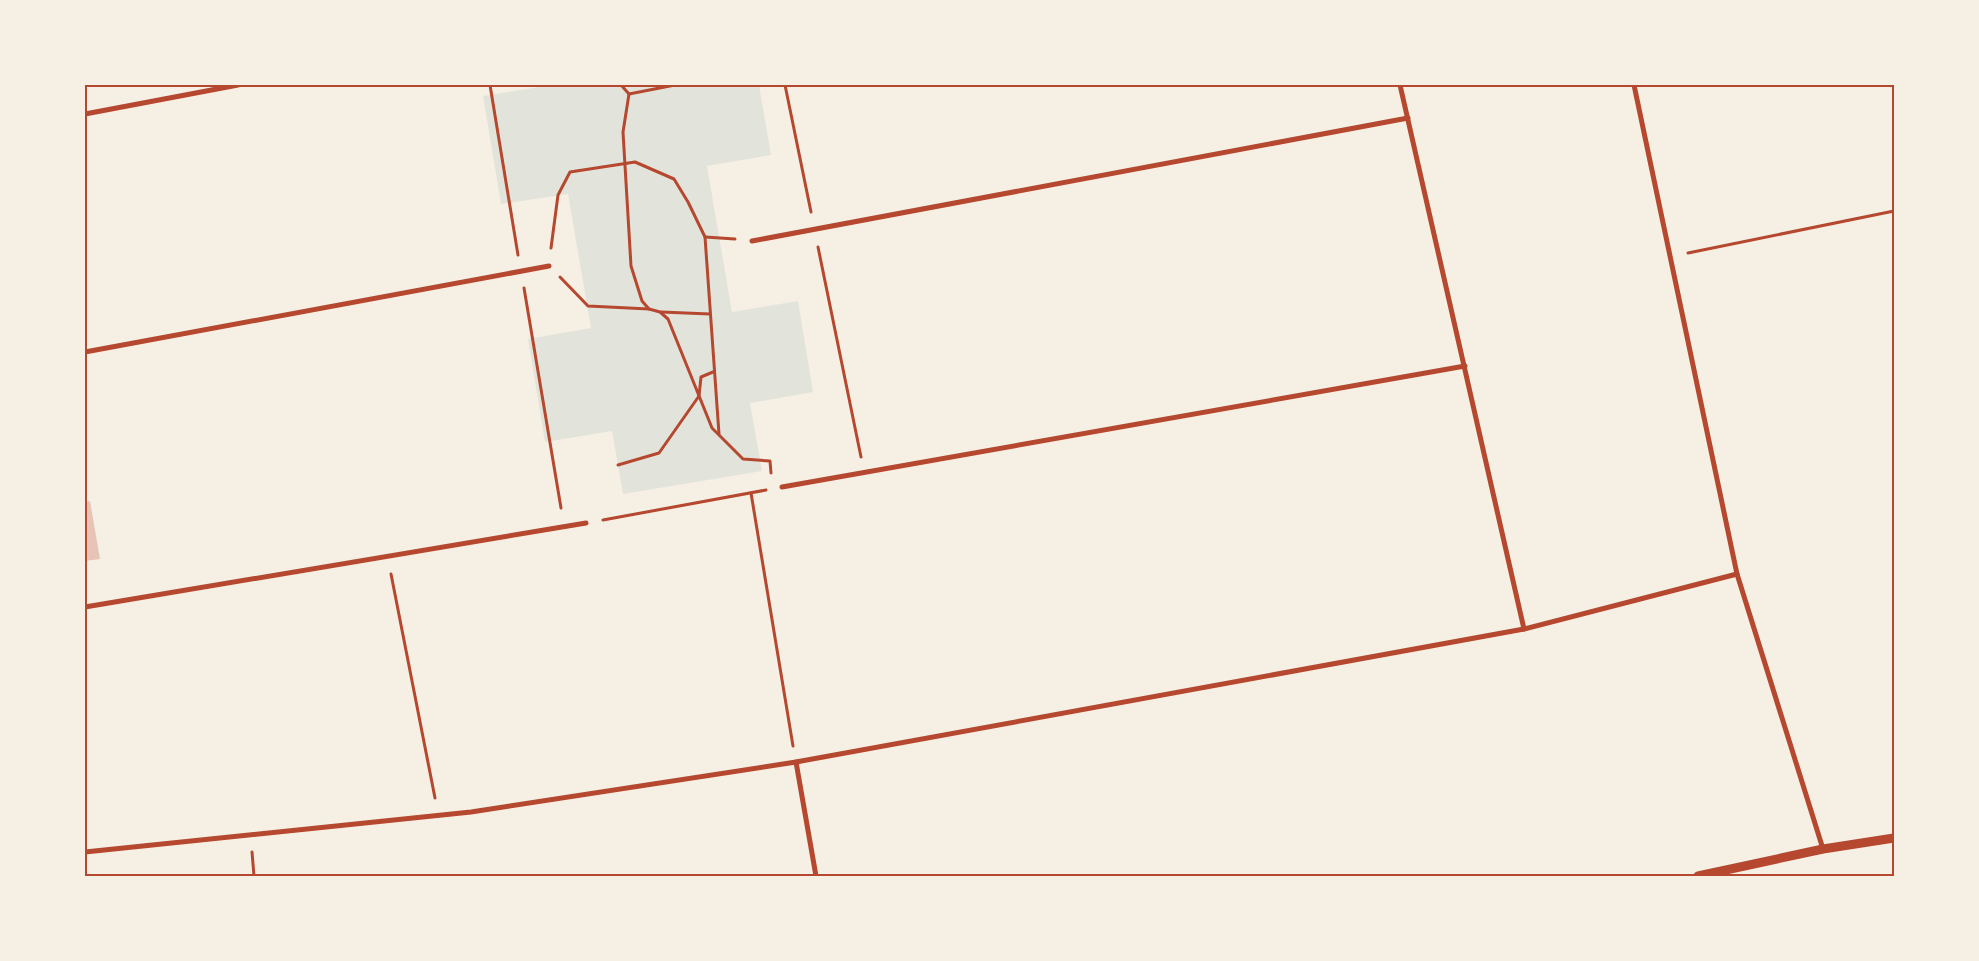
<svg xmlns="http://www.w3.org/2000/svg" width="1979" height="961" font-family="'Archivo Narrow',sans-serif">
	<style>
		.green { fill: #e2e4dc }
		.building { fill: #e6c5b7 }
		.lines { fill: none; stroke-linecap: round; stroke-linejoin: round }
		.path { stroke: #b5482f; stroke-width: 3 }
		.minor { stroke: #b5482f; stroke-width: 5 }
		.tertiary { stroke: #b5482f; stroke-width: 9 }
		.neatline { fill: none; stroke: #b5482f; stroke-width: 2 }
	</style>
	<rect width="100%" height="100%" fill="#f6efe4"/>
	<path class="green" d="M552,85h207l12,70 -64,11 25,146 66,-11 15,91 -63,11 12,68 -139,23 -11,-63 -67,11 -17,-103 63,-11 -23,-134 -67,10 -18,-108z"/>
	<path class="building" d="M90,501l10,58 -15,2v-59z"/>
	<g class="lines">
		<g class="path">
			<path d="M490,85l28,170"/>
			<path d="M621,85l8,9 -6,38 8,134 11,35 7,8 11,3 8,7 44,109 31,31 27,2 1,12"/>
			<path d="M785,85l26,127"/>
			<path d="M629,94l46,-9"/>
			<path d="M705,237l30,2"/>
			<path d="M818,247l43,210"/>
			<path d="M551,248l7,-53 12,-23 65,-10 39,17 14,23 17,35 14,197"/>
			<path d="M1688,253l206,-42"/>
			<path d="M560,277l28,29 61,3"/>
			<path d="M524,288l37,220"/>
			<path d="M661,312l49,2"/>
			<path d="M618,465l41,-12 40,-57 2,-19 12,-5"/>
			<path d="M751,493l42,253"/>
			<path d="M603,520l163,-30"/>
			<path d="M391,574l44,224"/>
			<path d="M252,852l2,24"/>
		</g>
		<g class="minor">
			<path d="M1400,85l124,544"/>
			<path d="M1634,85l103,489 86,275"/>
			<path d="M85,114l153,-29"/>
			<path d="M752,241l656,-123"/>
			<path d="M85,352l464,-86"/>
			<path d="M782,487l683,-121"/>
			<path d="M85,607l501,-84"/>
			<path d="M796,762l20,114"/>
			<path d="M85,852l386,-40 325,-50 728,-133 213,-55"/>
		</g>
		<path class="tertiary" d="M1698,876l125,-27 71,-11"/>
	</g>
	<rect width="1979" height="961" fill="none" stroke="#f6efe4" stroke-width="172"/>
	<rect x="86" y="86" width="1807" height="789" class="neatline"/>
</svg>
